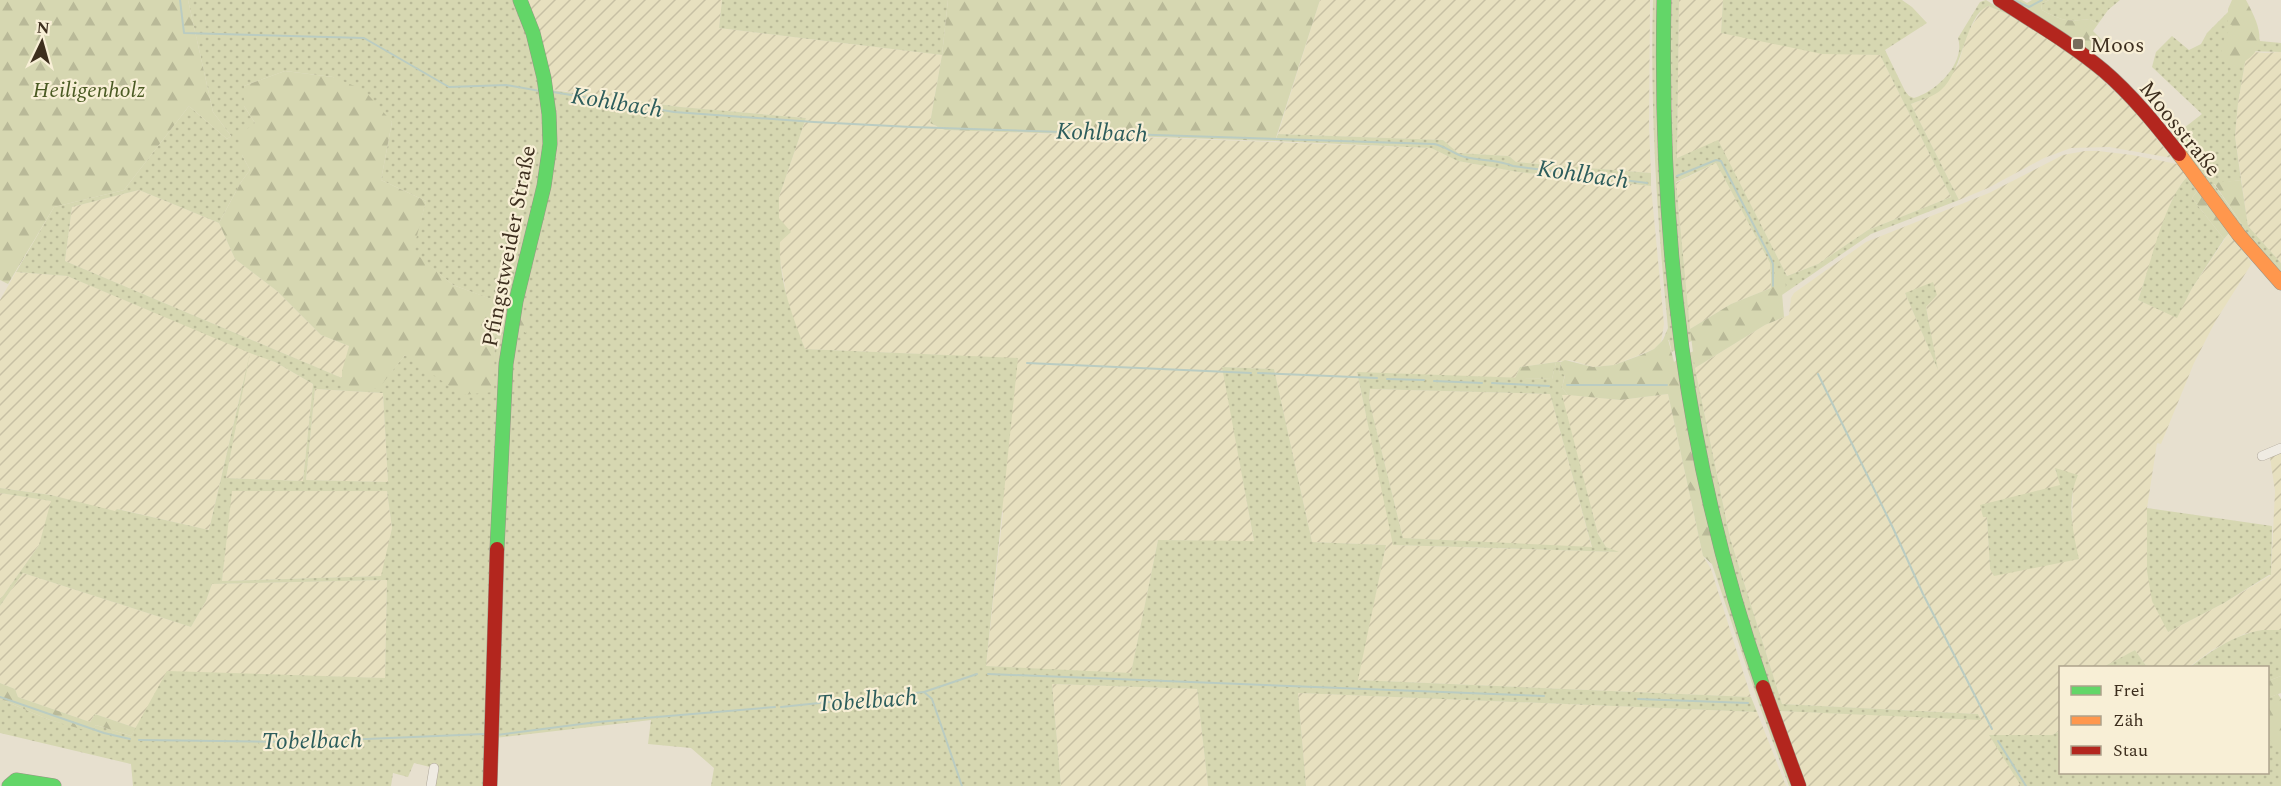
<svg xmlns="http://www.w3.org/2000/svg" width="2281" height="786" font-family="Spectral,serif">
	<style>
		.farmland { fill: url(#farmland-furrows); fill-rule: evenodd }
		.grass { fill: url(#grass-dots); fill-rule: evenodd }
		.forest { fill: url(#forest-firs) }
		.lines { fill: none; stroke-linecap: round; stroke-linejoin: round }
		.stream { stroke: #baccc2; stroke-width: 2 }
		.street-casing { stroke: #ada598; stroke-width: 10 }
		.fast-casing { stroke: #9c9588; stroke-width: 15 }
		.slow-casing { stroke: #9c9588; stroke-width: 15 }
		.jam-casing { stroke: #9c9588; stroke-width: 15 }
		.street { stroke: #efebe2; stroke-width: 9 }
		.fast { stroke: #63d668; stroke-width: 14 }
		.slow { stroke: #ff974d; stroke-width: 14 }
		.jam { stroke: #b3261e; stroke-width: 14 }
		.poi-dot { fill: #786c5c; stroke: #f8efd6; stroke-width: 2 }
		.labels { text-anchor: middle; stroke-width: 4.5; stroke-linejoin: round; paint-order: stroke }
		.poi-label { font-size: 22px; fill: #3d2e1e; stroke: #f8efd6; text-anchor: start }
		.park-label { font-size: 22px; font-style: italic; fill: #4b5b24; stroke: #f8efd6 }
		.street-label { font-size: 22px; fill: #3d2e1e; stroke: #f8efd6 }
		.water-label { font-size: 24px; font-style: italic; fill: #2d5d5c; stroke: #f8efd6 }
	</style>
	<defs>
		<pattern id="farmland-furrows" width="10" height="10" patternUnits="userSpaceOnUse" patternTransform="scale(1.5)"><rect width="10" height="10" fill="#e7e0bf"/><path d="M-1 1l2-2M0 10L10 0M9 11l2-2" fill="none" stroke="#c7c0a4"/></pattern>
		<pattern id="grass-dots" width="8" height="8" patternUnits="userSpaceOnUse" patternTransform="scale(1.5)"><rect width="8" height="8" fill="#d6d7b1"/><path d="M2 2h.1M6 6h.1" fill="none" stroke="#b9b998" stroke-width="1.8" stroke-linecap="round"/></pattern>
		<pattern id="forest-firs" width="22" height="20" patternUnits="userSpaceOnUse" patternTransform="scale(1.5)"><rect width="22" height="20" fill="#d6d7b1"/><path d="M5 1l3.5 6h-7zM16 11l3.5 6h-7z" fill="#b9b998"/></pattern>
	</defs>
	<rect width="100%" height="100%" fill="#e7e0cf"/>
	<g class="farmland">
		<path d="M525,0h197l-3,28 223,27 -12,68 15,7 486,18 27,13 60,11 133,14 13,138 -3,18 -7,7 -40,16 -21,2 -23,-7 -50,7 -5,11 -158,-5 37,172 223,7 -11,-5 -8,-13 -37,-140 59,6 48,-6 35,162 8,13 40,128 -394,-17 29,-135 -74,-3 -38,-173 -51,-2 31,175 -96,-2 -27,134 -145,-8 17,-153 -60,-158 -138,-6 -16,-39 -10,-57v-56l27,-79 -125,-11 -130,-18z"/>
		<path d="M1320,0h330l-1,127 2,46 -135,-11 -7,-6 -51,-3 -15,-13 -165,-6z"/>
		<path d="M1679,0h44l-2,33 131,21 28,1 71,142 -83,33 -50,34 -31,12 -69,-135 -41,17z"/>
		<path d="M1988,6l24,10 51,32 26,19 45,43 38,48 -63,-11 -38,1 -27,10 -56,30 -29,12 -48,-96 14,-5 33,-34 10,-33 15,-24z"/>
		<path d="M2247,51l17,2 17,-1v211l-33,-37 -13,-90 3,-33z"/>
		<path d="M2098,151l34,4 45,9 10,13 -6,7 -10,18 -33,98 39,17 14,-27 38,-57 23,30 -37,59 -21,41 -33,81 -4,-1 -10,65v63l21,61 56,-29 47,-28 4,-84 -5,-34 11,-5v178h-19l-18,4 -32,16 -23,17h-42l-12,-17 -30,17 -45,1v63l-8,4h-62l31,51h-216l-28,-75 203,8 -2,-5 -196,-10 -52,-166 -35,-170 70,-43 24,-10 2,-17 3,-5 72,-51 123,-49 74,-38 22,-4zM1905,293l32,2 -11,11 11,61zM2055,469l22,7 -4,9 -1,43 6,31 -88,9 -3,-52 74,-31z"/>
		<path d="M1716,163l54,100 1,25 -40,16 -41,25 -14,-146z"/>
		<path d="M139,190l80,33 16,36 42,32 44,44 28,11 -7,32 -277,-117 7,-54z"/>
		<path d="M16,272l51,4 208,86 38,22 -10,97 -77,-3 19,-104 -36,156 -91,-21 -3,3 -64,-17 -51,-7v-188z"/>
		<path d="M315,389l68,4 5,89 -82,-2z"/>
		<path d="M1370,389l180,5 42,154 -189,-10 -34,-138z"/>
		<path d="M231,491h156l5,37 -10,48 -160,5z"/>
		<path d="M0,493l52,8 -13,44 -39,55z"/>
		<path d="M23,573l168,54 15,-26 6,-17 175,-4 -2,98 -217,-6 -32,56 -41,-14 -5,8 -72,-25 -3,-8 -15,-6v-77z"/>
		<path d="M1052,684l145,5 11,97h-147z"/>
		<path d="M1298,693l459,19 29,74h-480z"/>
	</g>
	<g class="grass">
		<path d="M188,0h328l12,29 16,79 -1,65 -31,134 -59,-22 -41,-34 14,-50 -45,-21 11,-58 -59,-45 -48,-6 -41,15v20l11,17 -13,32 8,15 -9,12 -22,41 -80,-33 -67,17 -7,54 277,117 1,10h35l27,-33 88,37 2,-64 13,-2 -21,460h-53l4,-17 -24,-6 -6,14 -15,-4 -2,13h-258l-2,-22 -131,-31v-34l50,21 41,11 5,-6 35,11 36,-65 218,7 2,-98 -175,4 -6,17 -15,26 -168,-54 -23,33v-6l39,-55 12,-44 -51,-8v-5l51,7 64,16 2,-2 92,21 41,-177 -183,-77 -51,-4 38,-65 70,-17 65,-84 38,33 4,-3 -18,-24zM250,353l25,9 38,22 -10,97 -77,-3zM315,389l68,4 5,89 -82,-2zM232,491h155l5,37 -11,48 -159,5z"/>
		<path d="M722,0h226l-6,55 -223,-27z"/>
		<path d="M1653,0h6l17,350 -4,2 -3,-12h-6l5,-12c-11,-109 -18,-218 -15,-328z"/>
		<path d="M1670,0h9l-2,158 41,-18 69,136 31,-12 50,-34 83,-33 -71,-142 -58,-1 -101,-21 2,-33h179l10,7 15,16 -42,27 20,41 4,5 5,2c22,-6 52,-35 44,-60l22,-36 6,-2 26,16 -24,-10c-23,9 -25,66 -47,84 -8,7 -20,10 -30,14l48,96 -88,34 -89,61 -2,-18 -9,1 -1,-15 -54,-100 -40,19 14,146 3,12 -5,3 -10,-77 -8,-106z"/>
		<path d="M2049,0h71l-12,10 -10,14 -8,-5c-22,3 -28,2 -48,-9l-1,-6z"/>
		<path d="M2243,6l17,35 21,2v9l-34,-1 -9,52 -3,33 6,44 -27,4 29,42h5l33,37v12l-45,-52 -65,-85 31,-24 -50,-47 4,-15 16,-16 17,14 12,-6 6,-11 26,-26z"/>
		<path d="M551,90l130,17 125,11 -27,79v21l12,14 -11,10c-2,37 12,73 25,107l213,9 -32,308 145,7 27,-133 96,1 -32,-174 52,2 38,173 74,3 -28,135 393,17 6,15 -459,-19 8,93h-98l-11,-97 -145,-5 9,102h-350l3,-18 -23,-20 -43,-4 3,-24 -156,18 12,-337 12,-92 10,-52z"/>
		<path d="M1278,134l165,6 15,13 51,3 7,6 135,11v13l-133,-14 -60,-11 -27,-13 -156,-7z"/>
		<path d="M2187,177l10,14 -5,7 32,41 -33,51 -14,28 -39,-18c12,-33 26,-99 49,-123z"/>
		<path d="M1933,282l4,13 -11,12 12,63 -33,-77z"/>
		<path d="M1694,351l1,17 35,170 52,166 196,10 3,6 -204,-9c-18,-56 -37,-111 -51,-168 -15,-62 -26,-126 -37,-190z"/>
		<path d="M1556,362h5l-2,11 6,1 -3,14 6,7h-6l36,139 8,13 13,5 -226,-7 -36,-173 195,7zM1370,389l180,5 42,153 -189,-9 -34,-138z"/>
		<path d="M2055,468l23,7c-12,26 -5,58 1,84l-85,17 -4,-7 -3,-52h-4l-3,-12 80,-20z"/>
		<path d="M2147,508l125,18 -1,49h-2l-45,28 -56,29 -16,-31 -5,-30z"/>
		<path d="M1715,561h4l75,225h-5l-30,-82 -47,-140z"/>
		<path d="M2262,630h19v46l-13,5v-13h-79c23,-18 45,-33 73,-38z"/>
		<path d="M2135,650l12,17h-42l2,-2z"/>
		<path d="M2278,694l3,5v87h-260l-32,-51h63l8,-4v41h208v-74z"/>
	</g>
	<g class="forest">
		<path d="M0,0h188l25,112 18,24 -4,3 -38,-33 -65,84 -70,17 -46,77 -8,-4z"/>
		<path d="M948,0h372l-45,141 -330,-11 -15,-7 12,-68z"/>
		<path d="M2008,0h14l5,3 5,-3h17l-8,4 1,6c20,11 26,12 48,9l8,5 -5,7 14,14 -7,8 -10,1z"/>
		<path d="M2232,0h14c16,30 24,52 -12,67l-13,-13 3,-15 8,-14 -4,-1v-15z"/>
		<path d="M285,71l48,6 31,13 28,32 -11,58 45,21 -13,50 40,34 66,24 12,8 -5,16 -11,-7 -20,2 -1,64 -32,3 -57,-40 -26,33 -19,2 -18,-2v-17l7,-25 -28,-11 -44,-44 -42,-32 -16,-36 22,-41 9,-12 -8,-15 -3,-20 16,-12 -11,-17v-20z"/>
		<path d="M2241,180l7,46h-5l-29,-43z"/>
		<path d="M2197,191l32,42 -5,6 -32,-41z"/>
		<path d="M1780,276l6,9 -4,8 2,24 -19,8 -70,43 -5,-39 41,-25 40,-16v-10z"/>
		<path d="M1668,339l6,23 3,-2 42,201 -7,3 -9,-8 -35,-162 -48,6 -52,-5 -6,-7 3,-13 -6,-2 2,-11 4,-2 28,7 21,-2 27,-10 13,-6 9,-9z"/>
		<path d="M1556,362l-4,17 -37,-1 5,-11z"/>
		<path d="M2281,676v17l-13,5v-17z"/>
		<path d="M0,683l15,6 3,8 72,25 5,-8 41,14 -5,8 -35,-11 -5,7 -41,-12 -50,-21z"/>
		<path d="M2281,699v44l-8,1 -5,-8v-15l2,-1 -1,-16z"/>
		<path d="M263,736h52l3,3 -3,7h-53l-4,-3z"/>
	</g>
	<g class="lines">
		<g class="stream">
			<path d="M180,0l4,33 180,5 85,49 57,-2 34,6"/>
			<path d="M2014,0l15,7 13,-7"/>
			<path d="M553,92l121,20 140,10 97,5 523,17c12,2 19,10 31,13 16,4 32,2 48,9l134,17"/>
			<path d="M1677,176l39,-16 5,1 50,98 2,5v22"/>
			<path d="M1027,363l224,10"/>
			<path d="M1258,373l119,5"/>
			<path d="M1818,374l75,154 30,66 69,135"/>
			<path d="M1387,379l37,1"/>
			<path d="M1434,381l48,2"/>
			<path d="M1492,383l57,3"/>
			<path d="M1567,385h100"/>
			<path d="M988,674l556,22"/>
			<path d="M924,692l53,-18"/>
			<path d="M0,697l104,36 26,6"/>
			<path d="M1638,699l110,4"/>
			<path d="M781,707l143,-15 8,7 30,87"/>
			<path d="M497,735l100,-13 178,-15"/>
			<path d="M139,740l156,2 189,-8"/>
			<path d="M1998,741l28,45"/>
		</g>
		<defs>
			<g id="street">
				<path d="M2262,456l19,-8"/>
				<path d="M431,786l3,-18"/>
			</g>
			<g id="fast">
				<path d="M1664,0c-5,239 20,461 99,687"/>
				<path d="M497,549l9,-185 10,-63 28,-115 6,-42 -1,-30 -5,-36 -11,-45 -13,-33"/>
				<path d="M9,786l7,-6 38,6"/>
			</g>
			<path id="slow" d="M2179,154l60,81 42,48"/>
			<g id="jam">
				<path d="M2000,0c35,23 72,44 104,71 28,24 52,54 75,83"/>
				<path d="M1763,687l36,99"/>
				<path d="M490,786l7,-237"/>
			</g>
		</defs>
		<use href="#street" class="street-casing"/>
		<use href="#fast" class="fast-casing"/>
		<use href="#slow" class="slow-casing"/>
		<use href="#jam" class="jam-casing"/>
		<use href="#street" class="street"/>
		<use href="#fast" class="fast"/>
		<use href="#slow" class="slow"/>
		<use href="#jam" class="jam"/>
	</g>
	<rect class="poi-dot" x="2072" y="38" width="12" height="12" rx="3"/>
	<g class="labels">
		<g class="poi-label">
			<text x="2090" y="52">Moos</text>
		</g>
		<g class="park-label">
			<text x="89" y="97">Heiligenholz</text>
		</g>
		<g class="street-label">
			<text transform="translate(2181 128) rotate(51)" y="8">Moosstraße</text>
			<text transform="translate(508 246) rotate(-79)" y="8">Pfingstweider Straße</text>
		</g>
		<g class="water-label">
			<text transform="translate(617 102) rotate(9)" y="8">Kohlbach</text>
			<text transform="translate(1102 132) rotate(2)" y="8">Kohlbach</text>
			<text transform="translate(1583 174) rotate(8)" y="8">Kohlbach</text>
			<text transform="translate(867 700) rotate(-4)" y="8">Tobelbach</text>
			<text transform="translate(312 740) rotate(-1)" y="8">Tobelbach</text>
		</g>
	</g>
	<rect x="2059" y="666" width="210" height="108" fill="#f8efd6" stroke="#ada28c" stroke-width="1.5"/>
	<rect x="2071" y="686" width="30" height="9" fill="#63d668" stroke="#ada28c" stroke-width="1.5"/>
	<text x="2113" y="696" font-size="18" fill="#3d2e1e">Frei</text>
	<rect x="2071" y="716" width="30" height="9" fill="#ff974d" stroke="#ada28c" stroke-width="1.5"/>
	<text x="2113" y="726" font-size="18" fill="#3d2e1e">Zäh</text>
	<rect x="2071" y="746" width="30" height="9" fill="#b3261e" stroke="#ada28c" stroke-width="1.5"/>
	<text x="2113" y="756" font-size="18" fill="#3d2e1e">Stau</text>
	<g transform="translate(42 42) rotate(5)" stroke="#f8efd6" stroke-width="4.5" paint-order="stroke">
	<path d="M0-4.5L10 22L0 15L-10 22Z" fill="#3d2e1e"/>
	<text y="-9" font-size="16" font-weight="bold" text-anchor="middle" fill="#3d2e1e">N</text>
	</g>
</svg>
